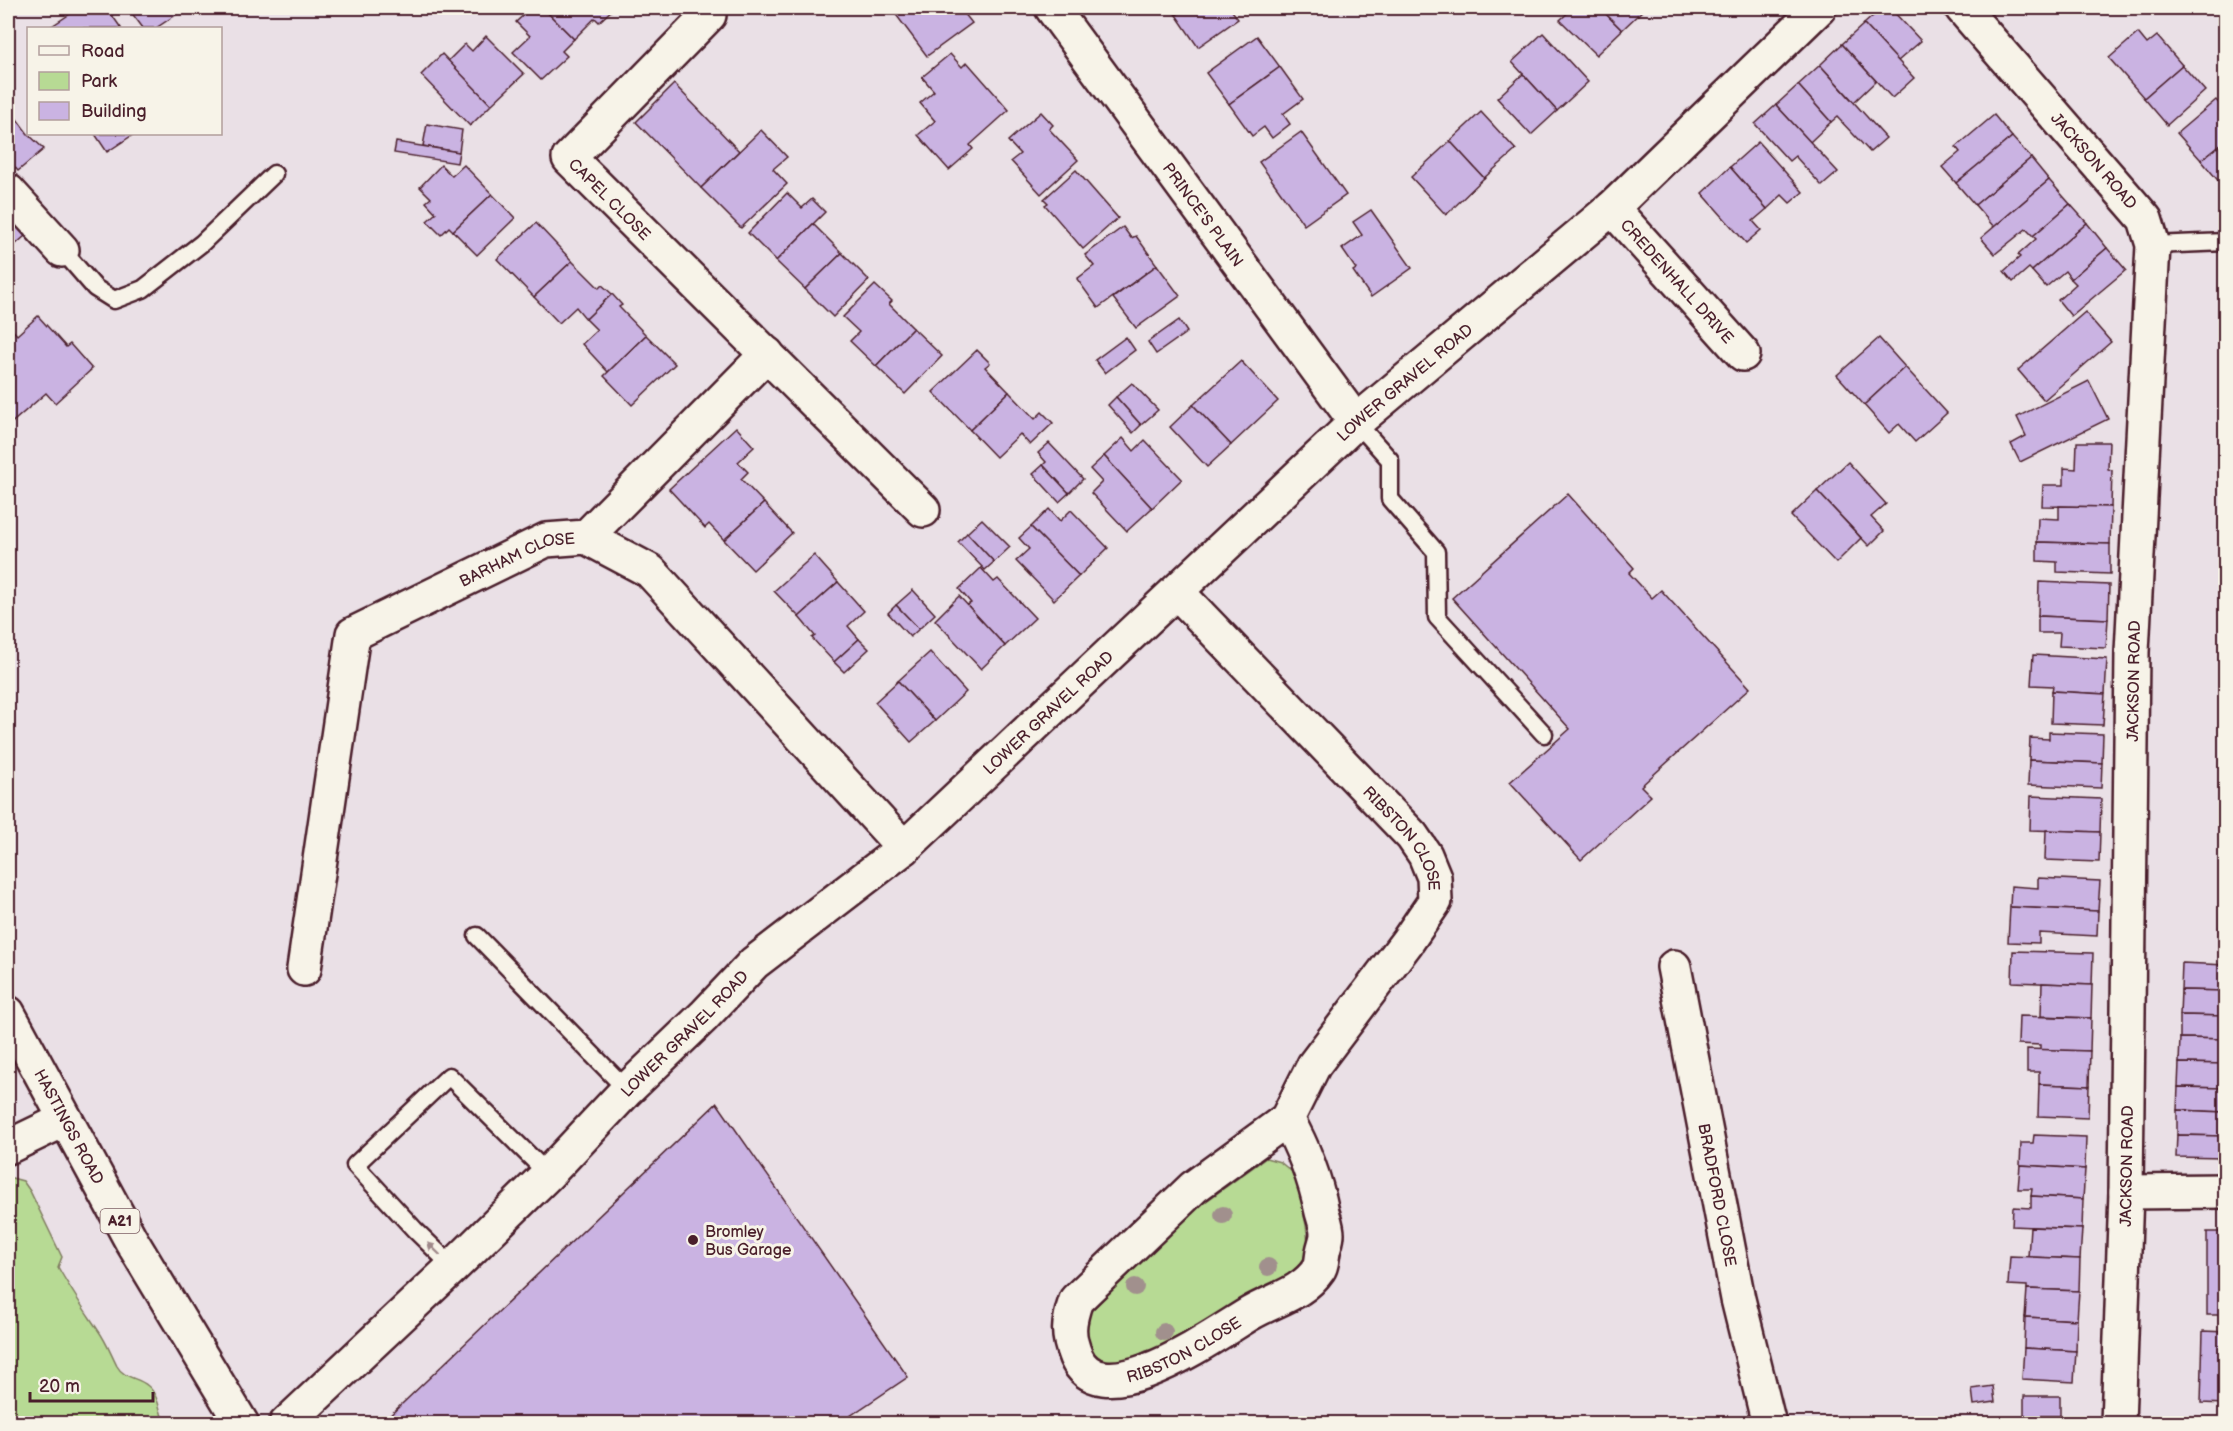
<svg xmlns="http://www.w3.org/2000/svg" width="2233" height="1431" font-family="'Balsamiq Sans',sans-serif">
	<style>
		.green { fill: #b7da94; stroke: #807c60; stroke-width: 1.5 }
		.building { fill: #cab3e2; stroke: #4a1f2b; stroke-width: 1.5 }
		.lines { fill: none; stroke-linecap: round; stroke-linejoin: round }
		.lane-casing { stroke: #4a1f2b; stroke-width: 21 }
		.street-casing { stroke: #4a1f2b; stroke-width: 38 }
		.primary-casing { stroke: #4a1f2b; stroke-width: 38 }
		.lane { stroke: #f7f3e8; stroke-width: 16 }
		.street { stroke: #f7f3e8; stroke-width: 33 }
		.primary { stroke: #f7f3e8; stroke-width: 33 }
		.tree { fill: #a1908d }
		.oneway { fill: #a0898a }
		.poi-dot { fill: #4a1f2b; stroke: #f7f3e8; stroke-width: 2 }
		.labels { text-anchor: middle; stroke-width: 6; stroke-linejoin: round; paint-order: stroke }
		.shield { fill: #f7f3e8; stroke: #7e5f64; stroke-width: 1.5 }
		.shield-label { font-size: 15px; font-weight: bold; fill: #4a1f2b }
		.street-label { font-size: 16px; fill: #4a1f2b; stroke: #f7f3e8 }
		.poi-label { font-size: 16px; fill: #4a1f2b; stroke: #f7f3e8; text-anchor: start }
	</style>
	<rect width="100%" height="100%" fill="#eae0e6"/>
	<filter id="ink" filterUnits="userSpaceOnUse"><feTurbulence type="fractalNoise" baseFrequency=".0167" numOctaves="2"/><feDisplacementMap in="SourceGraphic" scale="12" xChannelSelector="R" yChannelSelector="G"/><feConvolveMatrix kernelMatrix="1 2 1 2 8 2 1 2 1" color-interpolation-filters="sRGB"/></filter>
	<g filter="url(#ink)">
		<g class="green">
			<path d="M1266,1158l14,4 11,9 6,11 9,43 2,18 -5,18 -18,19 -86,45 -29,21 -24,5 -23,11 -20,-2 -12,-9 -7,-15v-13l6,-11 100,-99z"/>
			<path d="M12,1178l11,3 7,10 32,66 -4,10c12,22 26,42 40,63 8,11 13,24 19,36 7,13 21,11 31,20 10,8 12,26 16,37h-156v-244z"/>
		</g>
		<g class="building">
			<path d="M79,8h28l14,20h-72z"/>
			<path d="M128,8h58l-30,20h-13z"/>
			<path d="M531,8h12l31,31 -12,12 5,5 -26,24 -28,-28 17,-16 -14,-14z"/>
			<path d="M543,8h71l-15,14 -4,-4 -21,21z"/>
			<path d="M891,8h69l12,15 -45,33z"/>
			<path d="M1170,8h17l-11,7z"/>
			<path d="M1187,8h43l8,11 -40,28 -22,-32z"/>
			<path d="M1573,8h27l22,22 -26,25 -36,-35z"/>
			<path d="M1600,8h45l-23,22z"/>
			<path d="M1882,8h8l31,33 -23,20 -34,-37z"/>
			<path d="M1864,24l50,54 -22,20 -50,-54z"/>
			<path d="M1543,33l45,49 -31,29 -45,-49z"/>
			<path d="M2138,33l9,11 10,-8 25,29 -38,33 -35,-40z"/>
			<path d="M486,36l38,38 -33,31 -43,-44 17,-17 7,7z"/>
			<path d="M1257,36l23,31 -51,37 -23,-31z"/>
			<path d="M1842,44l34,37 -22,21 -34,-37z"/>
			<path d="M442,54l49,51 -21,21 -49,-51z"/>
			<path d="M950,54l12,13 5,-5 42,48 -39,35 3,4 -24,21 -31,-35 17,-14 -15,-18 14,-12 -12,-14z"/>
			<path d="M1820,65l66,73 -16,14 -33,-35 -6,5 -33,-37z"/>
			<path d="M2182,65l23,26 -38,34 -23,-27z"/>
			<path d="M1280,67l23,32 -20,15 7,10 -18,14 -8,-11 -12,9 -23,-32z"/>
			<path d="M1523,74l34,37 -26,24 -34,-37z"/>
			<path d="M674,84l65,67 -38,37 -65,-66z"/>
			<path d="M1798,85l33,37 -21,20 -34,-37z"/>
			<path d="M2216,100l10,11v29l-25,20 -24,-27z"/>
			<path d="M1776,105l62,67 -16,14 -27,-30 -6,5 -34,-37z"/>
			<path d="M8,107l20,27 16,15 -26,22 -10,-12z"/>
			<path d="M1041,112l12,13 -4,4 29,31 -37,34 -30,-33 9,-7 -12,-13z"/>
			<path d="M1481,112l35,38 -32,28 -34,-37z"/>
			<path d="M1994,115l18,22 -56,46 -14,-16 18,-15 -4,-5z"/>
			<path d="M427,124l35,6 -3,22 -36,-6z"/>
			<path d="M761,130l26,27 -14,12 14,15 -46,44 -40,-40z"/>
			<path d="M1301,132l45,63 -42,30 -45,-63z"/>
			<path d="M95,134h39l-27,18z"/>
			<path d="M2012,137l19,21 -56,47 -19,-22z"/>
			<path d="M2226,140v50l-25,-30z"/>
			<path d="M1450,141l34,37 -38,37 -35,-38z"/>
			<path d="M396,142l63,10 -2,11 -63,-10z"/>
			<path d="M1758,142l45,50 -13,11 -8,-8 -15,14 -37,-42z"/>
			<path d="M2031,158l18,22 -55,47 -19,-22z"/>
			<path d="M441,165l11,11 12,-11 28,29 -39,37 -4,-4 -8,8 -14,-14 9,-8 -10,-11 5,-4 -11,-11z"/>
			<path d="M1730,167l37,42 -14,12 8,9 -15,13 -44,-50z"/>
			<path d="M1076,170l42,48 -35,31 -38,-44 3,-2 -4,-4z"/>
			<path d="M2049,180l21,24 -37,32 -7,-7 -31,25 -14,-16z"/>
			<path d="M787,193l15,15 10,-9 13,13 -49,49 -28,-28z"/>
			<path d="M492,194l23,24 -38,37 -24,-24z"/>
			<path d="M2070,204l17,19 -55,48 -3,-3 -16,14 -9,-11 16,-14 -2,-2 18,-16 -3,-3z"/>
			<path d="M1371,210l41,58 -41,29 -18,-26 3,-2 -14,-20 20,-14 -9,-13z"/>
			<path d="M8,217l17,19 -17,15z"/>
			<path d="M536,223l36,38 -38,36 -37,-38z"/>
			<path d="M2087,223l20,25 -36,31 -6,-8 -19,16 -14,-16z"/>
			<path d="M813,224l29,29 -37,36 -29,-28z"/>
			<path d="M1123,227l8,11 5,-2 21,29 -59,43 -21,-29 17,-13 -9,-11z"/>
			<path d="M2107,248l19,22 -55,46 -13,-16 18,-16 -5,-5z"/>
			<path d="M842,253l27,27 -36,37 -28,-28z"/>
			<path d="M572,261l27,27 3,-3 10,9 -26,25 -10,-12 -17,16 -25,-26z"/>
			<path d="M1157,265l23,31 -44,32 -23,-30z"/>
			<path d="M875,285l17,16 -3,3 24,24 -37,38 -26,-25 9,-9 -16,-15z"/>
			<path d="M612,294l10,11 -3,2 27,28 -38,37 -26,-28 15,-14 -11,-11z"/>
			<path d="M2085,312l26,30 -67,58 -26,-30z"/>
			<path d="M38,316l28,31 4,-3 22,25 -37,34 -9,-10 -38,33v-101l9,10z"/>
			<path d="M1179,320l8,12 -31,22 -8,-12z"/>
			<path d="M913,328l29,28 -37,38 -29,-28z"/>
			<path d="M646,335l29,29 -43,41 -28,-29z"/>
			<path d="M1126,337l9,13 -30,23 -10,-13z"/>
			<path d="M1879,338l26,29 -41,38 -27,-30z"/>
			<path d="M977,350l13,13 -5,4 24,25 -39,38 -37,-38z"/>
			<path d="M1241,361l37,40 -47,44 -38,-40z"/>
			<path d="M1905,367l42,46 -32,29 -16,-18 -10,9 -25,-28z"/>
			<path d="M2089,381l19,38 -88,43 -9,-18 15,-8 -9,-19z"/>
			<path d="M1132,383l26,27 -17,15 -25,-28z"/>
			<path d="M1009,392l26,27 7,-7 11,11 -23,22 -10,-11 -24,23 -26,-27z"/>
			<path d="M1116,397l25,28 -8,8 -25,-28z"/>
			<path d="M1193,405l38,40 -24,22 -37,-40z"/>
			<path d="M736,427l18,20 -16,15 10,10 -7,7 23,24 -40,37 -15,-16 -4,4 -36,-39z"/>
			<path d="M1123,438l11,13 11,-11 37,39 -30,29 -48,-52z"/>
			<path d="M2077,442h32l-1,27 4,1 -1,37 -69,-1 1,-21h21v-17l12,1z"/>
			<path d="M1049,443l34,36 -14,14 -26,-28 3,-3 -8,-9z"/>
			<path d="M1104,456l48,52 -25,23 -36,-38 11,-11 -12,-13z"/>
			<path d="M1848,462l38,42 -15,13 13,14 -15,15 -52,-55z"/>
			<path d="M1043,465l26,28 -10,9 -26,-28z"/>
			<path d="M1817,491l44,47 -25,25 -45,-47z"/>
			<path d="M1568,494l66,74 -5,5 23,25 9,-8 89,98 -109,98 10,10 -70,64 -71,-78 60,-53 -118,-131z"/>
			<path d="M764,503l28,30 -39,37 -29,-30z"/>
			<path d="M2059,506l52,1 -1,37 -73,-2 1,-24 21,1z"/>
			<path d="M1049,509l11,12 11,-11 37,38 -29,28 -48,-49z"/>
			<path d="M982,519l28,28 -16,15 -27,-29z"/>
			<path d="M1031,527l48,49 -25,24 -38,-39 13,-12 -10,-11z"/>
			<path d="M967,533l27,29 -9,8 -27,-28z"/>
			<path d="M2037,542l73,2v30l-53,-2v-10l-20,-1z"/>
			<path d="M814,555l24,27 -39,35 -25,-26z"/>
			<path d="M981,568l13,14 4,-3 37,39 -30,28 -38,-41 4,-2 -12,-14z"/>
			<path d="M838,582l26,29 -16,15 11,13 -25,23 -22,-24 3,-2 -16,-19z"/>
			<path d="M2039,582l70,3 -1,34 -70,-3z"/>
			<path d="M913,590l22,24 -16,15 -23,-24z"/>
			<path d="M959,596l46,50 -24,23 -46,-49z"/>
			<path d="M896,605l23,24 -9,8 -22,-24z"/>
			<path d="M2038,616l70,3 -2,29 -47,-2 1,-13h-22z"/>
			<path d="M859,639l10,10 -25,23 -10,-10z"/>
			<path d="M930,652l36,40 -31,29 -37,-40z"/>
			<path d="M2033,655l74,4 -2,35 -53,-3 1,-5 -22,-1z"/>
			<path d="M898,681l37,40 -24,21 -36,-40z"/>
			<path d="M2052,691l53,3 -2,31 -52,-2z"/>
			<path d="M2049,732l54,2 -1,29 -73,-3 1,-22 19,1z"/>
			<path d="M2029,760l73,3 -1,25 -73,-3z"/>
			<path d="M2031,796l70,3 -1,33 -70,-2z"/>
			<path d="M2046,830l54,2 -1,30 -54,-2z"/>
			<path d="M2224,848h2v37h-4z"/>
			<path d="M2038,878l62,3 -2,30 -88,-4 1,-21 27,2z"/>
			<path d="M2222,885h4v53h-7z"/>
			<path d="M2010,907l88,4 -1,25 -58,-3v10l-31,-1z"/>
			<path d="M2013,951l80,2 -1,32 -80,-3z"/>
			<path d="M2182,963l44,2v26l-45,-1z"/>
			<path d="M2042,983l50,2 -1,33 -50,-2z"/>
			<path d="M2181,990l45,1v25l-46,-1z"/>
			<path d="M2180,1015l46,1v23l-46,-1z"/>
			<path d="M2019,1016l72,2 -1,33 -50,-1v-5l-22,-1z"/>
			<path d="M2180,1038l46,1v25l-47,-1z"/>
			<path d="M2027,1049l63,2 -1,35 -50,-2v-12h-12z"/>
			<path d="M2179,1063l47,1 -1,24 -47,-1z"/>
			<path d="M2039,1084l50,2 -1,32 -50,-2z"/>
			<path d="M2178,1087l47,1 -1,24 -47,-2z"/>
			<path d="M717,1103l191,274 -70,47h-457z"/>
			<path d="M2177,1110l47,2v24l-47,-1z"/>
			<path d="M2034,1135l52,2 -1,32 -65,-4 1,-22h12z"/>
			<path d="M2177,1135l47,1 -1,22 -47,-1z"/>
			<path d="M2020,1165l65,4 -2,30 -52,-3 1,-7h-14z"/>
			<path d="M2031,1196l52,3 -1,30 -70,-3 1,-19 18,1z"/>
			<path d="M2030,1227l52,2 -2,30 -52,-2z"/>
			<rect x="2207" y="1232" width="19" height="83"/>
			<path d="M2010,1256l70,3 -1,32 -52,-2v-3l-19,-1z"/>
			<path d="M2027,1289l52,2 -2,29 -52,-3z"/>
			<path d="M2025,1317l52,3 -1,31 -52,-3z"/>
			<path d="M2203,1331l23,1v72l-25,-1z"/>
			<path d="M2024,1348l52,3 -2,31 -52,-3z"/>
			<path d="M1993,1386l2,16 -21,3 -2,-16z"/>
			<rect x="2024" y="1396" width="36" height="20"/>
		</g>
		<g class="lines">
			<defs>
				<g id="lane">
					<path d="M2153,245l73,-3"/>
					<path d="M62,250l33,38 19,12 29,-11 59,-46 72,-69"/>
					<path d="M1356,422l34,38v39l46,53 1,65 107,117"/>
					<path d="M477,936l150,154"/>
					<path d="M453,1267l-38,-37 -60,-65 94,-89 99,98"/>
				</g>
				<g id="street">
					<path id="s1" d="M1052,8l304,414"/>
					<path id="s2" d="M1962,8l183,211 8,26 -21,407 -6,540 -8,232"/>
					<path id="s3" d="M709,15l-140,143 354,352"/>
					<path d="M8,191l54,59"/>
					<path id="s4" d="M1612,208l131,146"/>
					<path d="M586,537l181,-183"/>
					<path id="s5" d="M1177,592l235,244 13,19 9,22 1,24 -28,41 -93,123 -27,54 -93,68 -118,113c-8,23 -9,35 0,57 26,61 142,-25 175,-44 24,-14 51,-19 68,-44 3,-4 3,-12 4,-17 1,-6 4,-12 4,-18 0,-7 -3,-15 -5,-22 -7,-34 -18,-63 -35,-93"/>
					<path id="s6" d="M1674,967l64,332 31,125"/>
					<path id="s7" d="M304,969l49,-335 193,-94 40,-3 64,34 254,277"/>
					<path d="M8,1147l56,-27"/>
					<path d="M2126,1192l100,-1"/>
					<path id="s8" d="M286,1424l167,-157 95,-93 79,-84 77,-74 50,-53 150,-115 452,-426 256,-214 207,-200"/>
				</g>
				<g id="primary">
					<path id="s9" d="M8,1013l123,227 111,184"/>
				</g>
			</defs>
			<use href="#lane" class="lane-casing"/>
			<use href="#street" class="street-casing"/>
			<use href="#primary" class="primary-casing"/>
			<use href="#lane" class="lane"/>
			<use href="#street" class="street"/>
			<use href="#primary" class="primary"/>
		</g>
		<g class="tree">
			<circle cx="1223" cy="1215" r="9"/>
			<circle cx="1268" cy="1267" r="9"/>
			<circle cx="1135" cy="1287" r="9"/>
			<circle cx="1164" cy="1332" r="9"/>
		</g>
		<defs><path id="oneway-solid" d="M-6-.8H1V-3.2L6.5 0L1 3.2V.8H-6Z" transform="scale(1.5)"/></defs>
		<use class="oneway" href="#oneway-solid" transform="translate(434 1249) rotate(-136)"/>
	</g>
	<circle class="poi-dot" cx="693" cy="1240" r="6"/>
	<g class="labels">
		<rect class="shield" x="100.5" y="1209" width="39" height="24" rx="4.5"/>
		<g class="shield-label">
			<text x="120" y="1226">A21</text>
		</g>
		<g class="street-label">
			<text dy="6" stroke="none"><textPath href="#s2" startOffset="202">JACKSON ROAD</textPath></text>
			<text dy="6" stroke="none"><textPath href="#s3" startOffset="258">CAPEL CLOSE</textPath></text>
			<text dy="6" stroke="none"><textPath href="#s1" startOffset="256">PRINCE'S PLAIN</textPath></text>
			<text dy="6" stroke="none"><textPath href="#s4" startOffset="98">CREDENHALL DRIVE</textPath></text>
			<text dy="6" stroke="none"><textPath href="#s8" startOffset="1530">LOWER GRAVEL ROAD</textPath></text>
			<text dy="6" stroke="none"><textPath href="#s7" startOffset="520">BARHAM CLOSE</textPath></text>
			<text transform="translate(2133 681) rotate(-89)" y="6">JACKSON ROAD</text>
			<text dy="6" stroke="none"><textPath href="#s8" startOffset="1044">LOWER GRAVEL ROAD</textPath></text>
			<text dy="6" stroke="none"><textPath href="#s5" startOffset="336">RIBSTON CLOSE</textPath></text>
			<text dy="6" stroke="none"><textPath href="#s8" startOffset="558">LOWER GRAVEL ROAD</textPath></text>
			<text dy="6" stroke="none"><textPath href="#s9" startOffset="129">HASTINGS ROAD</textPath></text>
			<text transform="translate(2126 1166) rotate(-89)" y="6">JACKSON ROAD</text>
			<text dy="6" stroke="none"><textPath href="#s6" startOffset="232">BRADFORD CLOSE</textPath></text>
			<text dy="6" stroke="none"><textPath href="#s5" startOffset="1134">RIBSTON CLOSE</textPath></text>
		</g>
		<g class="poi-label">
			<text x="705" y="1237">Bromley<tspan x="705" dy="18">Bus Garage</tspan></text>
		</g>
	</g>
	<rect width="2233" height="1431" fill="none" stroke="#f7f3e8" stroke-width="30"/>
	<rect x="15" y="15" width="2203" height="1401" fill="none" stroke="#4a1f2b" stroke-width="2" filter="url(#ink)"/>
	<rect x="27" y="27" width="195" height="108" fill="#f7f3e8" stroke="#b29e9c" stroke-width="1.5"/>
	<rect x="39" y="46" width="30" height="9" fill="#f7f3e8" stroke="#b29e9c" stroke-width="1.5"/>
	<text x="81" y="57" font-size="18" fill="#4a1f2b">Road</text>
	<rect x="39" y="72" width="30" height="18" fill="#b7da94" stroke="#b29e9c" stroke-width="1.5"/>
	<text x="81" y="87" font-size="18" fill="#4a1f2b">Park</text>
	<rect x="39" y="102" width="30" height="18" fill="#cab3e2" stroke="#b29e9c" stroke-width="1.5"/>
	<text x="81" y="117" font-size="18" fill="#4a1f2b">Building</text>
	<path d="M30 1392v9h123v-9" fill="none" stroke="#4a1f2b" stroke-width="3"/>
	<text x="39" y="1392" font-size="18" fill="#4a1f2b" stroke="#f7f3e8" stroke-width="4.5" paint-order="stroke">20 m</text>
</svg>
